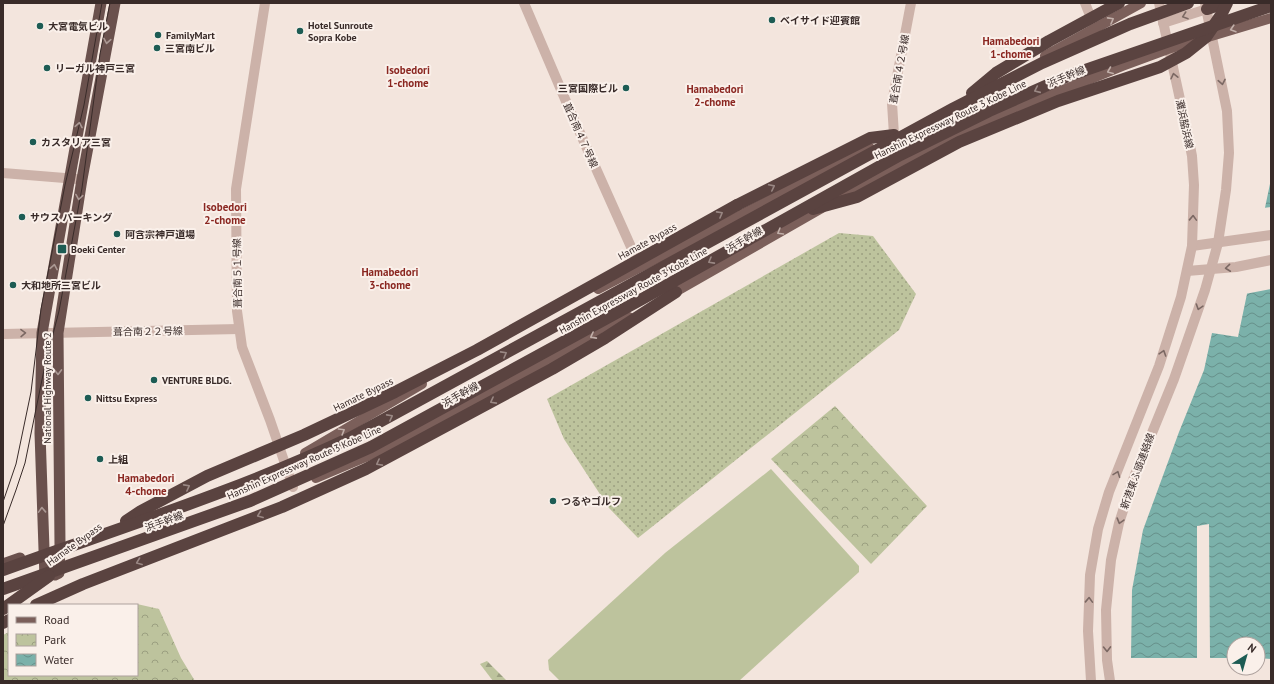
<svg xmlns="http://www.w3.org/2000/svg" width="1274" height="684" font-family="'PT Sans','Noto Sans JP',sans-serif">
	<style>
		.grass { fill: url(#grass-dots) }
		.forest { fill: url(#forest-firs) }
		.park { fill: url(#park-crowns) }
		.pitch { fill: #bdc39d }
		.water { fill: url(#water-waves) }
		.pier { fill: #f3e5dd }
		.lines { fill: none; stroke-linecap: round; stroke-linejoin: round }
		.tertiary { stroke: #ccb2a9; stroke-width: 10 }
		.primary { stroke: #7b5f5a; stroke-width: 10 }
		.trunk { stroke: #6a514d; stroke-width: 11 }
		.motorway { stroke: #5a4340; stroke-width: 12 }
		.tram { stroke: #392b29; stroke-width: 1 }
		.motorway-bridge { stroke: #5a4340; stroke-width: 12 }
		.oneway { stroke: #7b6863 }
		.oneway2 { stroke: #c1afa9 }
		.oneway3 { stroke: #ab9994 }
		.oneway4 { stroke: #9a8884 }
		.poi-dot { fill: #1d5c54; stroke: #faf0ea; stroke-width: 1.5 }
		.labels { text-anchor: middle; stroke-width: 4; stroke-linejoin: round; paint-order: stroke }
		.poi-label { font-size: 10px; font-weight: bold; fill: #392b29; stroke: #faf0ea; text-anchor: start }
		.street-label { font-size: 10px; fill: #392b29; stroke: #faf0ea }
		.neighbourhood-label { font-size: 11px; font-weight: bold; fill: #8a2620; stroke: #faf0ea }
	</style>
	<defs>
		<pattern id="grass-dots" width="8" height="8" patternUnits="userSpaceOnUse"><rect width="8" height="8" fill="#bdc39d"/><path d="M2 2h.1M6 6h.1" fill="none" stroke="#9b9f80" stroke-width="1.8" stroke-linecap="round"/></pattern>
		<pattern id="forest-firs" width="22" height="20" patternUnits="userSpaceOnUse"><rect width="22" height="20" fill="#bdc39d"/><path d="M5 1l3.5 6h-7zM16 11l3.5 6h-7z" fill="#9b9f80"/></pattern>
		<pattern id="park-crowns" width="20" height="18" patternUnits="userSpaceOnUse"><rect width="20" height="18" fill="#bdc39d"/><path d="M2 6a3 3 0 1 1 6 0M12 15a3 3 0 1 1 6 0" fill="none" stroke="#9b9f80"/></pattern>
		<pattern id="water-waves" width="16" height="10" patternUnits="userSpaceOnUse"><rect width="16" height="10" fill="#7bb1aa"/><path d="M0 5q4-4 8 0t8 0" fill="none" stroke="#66908a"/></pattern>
	</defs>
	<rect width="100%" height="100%" fill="#f3e5dd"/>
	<path class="grass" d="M839,233l34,3 43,58 -17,36 -261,208 -29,-30 -45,-69 -17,-40z"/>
	<path class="forest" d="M487,661l20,20h-14l-13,-17z"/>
	<g class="park">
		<path d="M835,406l92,100 -56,58 -100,-105z"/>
		<path d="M137,604l22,5 22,49 14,23h-192v-46l6,-3v43h128v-70h-3z"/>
	</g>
	<path class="pitch" d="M771,469l88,97v6l-120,109h-179l-11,-11 -1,-10 117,-107z"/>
	<path class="water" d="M1271,179v480l-13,-1v-14h-24v14h-24l-1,-134 -12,2v132h-66l1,-68 11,-60 36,-98 25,-62 8,-37 26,4z"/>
	<path class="pier" d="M1271,207v82l-26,5 18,-86z"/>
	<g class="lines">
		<g class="tertiary">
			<path d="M265,3l-29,186 1,122 5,36 28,73 23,67"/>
			<path d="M524,3l44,103 72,161"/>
			<path d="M1085,3l8,20v1"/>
			<path d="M1163,23l44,-14"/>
			<path d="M894,135l-2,-32 19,-100"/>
			<path d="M3,173l74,6"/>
			<path d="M1192,246l79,-11"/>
			<path d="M1187,271l49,-4 35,-7"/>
			<path d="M3,334l236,-5"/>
			<path d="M1091,681l-3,-50 2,-56 8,-46 11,-37 50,-126 22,-69 11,-51 2,-61 -2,-29 -4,-20 -29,-133"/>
			<path d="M1110,681l-3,-21 -1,-50 5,-50 8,-37 15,-46 40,-98 31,-89 13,-47 8,-53 3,-37 -2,-42 -22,-108"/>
		</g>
		<g class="primary">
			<path d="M1045,56l96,-53"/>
			<path d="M838,199l115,-64 169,-69 46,-17 103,-31"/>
			<path d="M598,289l272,-141"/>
			<path d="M670,295l152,-87"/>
			<path d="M305,453l117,-69"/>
			<path d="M316,478l71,-30 242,-131"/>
		</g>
		<g class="trunk">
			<path d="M3,564l17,-6"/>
			<path d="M55,575l4,-2 1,-28 -2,-212 24,-154 33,-176"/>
			<path d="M45,578l-5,-145 2,-100 59,-330"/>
		</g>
		<g class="motorway">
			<path d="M1207,9l17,-6"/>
			<path d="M737,205l133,-67 24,-3"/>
			<path d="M36,605l47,-21 199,-77 84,-38 186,-100 53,-31 71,-46"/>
			<path d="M3,623l6,-3"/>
		</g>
		<g class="tram">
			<path d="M3,502l13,-38 15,-72 10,-83 24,-124 19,-80 18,-102"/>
			<path d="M3,526l13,-36 9,-27 20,-98 14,-54 23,-123 18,-134 10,-51"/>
		</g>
		<g class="motorway-bridge">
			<path d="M972,93l24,-20 53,-32 70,-38"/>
			<path d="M813,209l44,-12 102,-55 99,-41 102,-34 26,-14 20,-16 15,-22 6,-12"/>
			<path d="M126,521l15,-10 66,-35 97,-41 91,-43 82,-42 260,-145"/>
			<path d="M3,570c116,-42 235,-79 347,-132l604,-330 88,-45 88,-39 58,-21"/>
			<path d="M3,589l247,-88 121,-54 271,-148 258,-144 89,-44 79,-35 203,-70"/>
			<path d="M3,609l46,-33"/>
		</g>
	</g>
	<defs><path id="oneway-chevron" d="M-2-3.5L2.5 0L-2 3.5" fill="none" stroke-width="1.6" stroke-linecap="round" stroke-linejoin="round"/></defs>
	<g class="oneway">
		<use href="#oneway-chevron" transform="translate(1185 16) rotate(161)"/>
		<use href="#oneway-chevron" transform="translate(1174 76) rotate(-103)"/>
		<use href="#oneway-chevron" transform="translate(1222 82) rotate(79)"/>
		<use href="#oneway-chevron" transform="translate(1193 218) rotate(-88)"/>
		<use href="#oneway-chevron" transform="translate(1228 268) rotate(174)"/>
		<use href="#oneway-chevron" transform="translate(1199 307) rotate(108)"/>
		<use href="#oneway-chevron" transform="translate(23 333) rotate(-1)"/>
		<use href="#oneway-chevron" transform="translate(1163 353) rotate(-72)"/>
		<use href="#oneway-chevron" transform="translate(1117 474) rotate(-69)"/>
		<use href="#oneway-chevron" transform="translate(1120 521) rotate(106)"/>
		<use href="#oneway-chevron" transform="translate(1089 600) rotate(-88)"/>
		<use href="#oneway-chevron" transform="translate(1107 649) rotate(89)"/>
	</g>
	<g class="oneway2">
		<use href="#oneway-chevron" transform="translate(1111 20) rotate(-29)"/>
		<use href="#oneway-chevron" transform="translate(1233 29) rotate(163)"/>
		<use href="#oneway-chevron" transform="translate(1110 71) rotate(158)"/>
		<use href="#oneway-chevron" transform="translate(780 232) rotate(150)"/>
		<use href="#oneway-chevron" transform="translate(593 336) rotate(152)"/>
		<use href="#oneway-chevron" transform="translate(342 431) rotate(-31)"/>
	</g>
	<g class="oneway3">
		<use href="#oneway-chevron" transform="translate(107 41) rotate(100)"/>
		<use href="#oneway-chevron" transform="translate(79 125) rotate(-80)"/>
		<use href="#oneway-chevron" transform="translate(79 197) rotate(99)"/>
		<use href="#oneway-chevron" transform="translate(54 267) rotate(-80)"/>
		<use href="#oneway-chevron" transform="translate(58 372) rotate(89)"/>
		<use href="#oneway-chevron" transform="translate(42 510) rotate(-92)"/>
	</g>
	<g class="oneway4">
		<use href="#oneway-chevron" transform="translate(1037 90) rotate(156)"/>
		<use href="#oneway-chevron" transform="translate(772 187) rotate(-27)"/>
		<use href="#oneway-chevron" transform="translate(720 214) rotate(-29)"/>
		<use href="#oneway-chevron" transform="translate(711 261) rotate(151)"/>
		<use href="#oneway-chevron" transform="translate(504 354) rotate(-29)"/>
		<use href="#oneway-chevron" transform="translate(493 401) rotate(152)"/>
		<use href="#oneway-chevron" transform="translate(390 417) rotate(-28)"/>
		<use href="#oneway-chevron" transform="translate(379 463) rotate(152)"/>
		<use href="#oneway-chevron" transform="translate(187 487) rotate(-28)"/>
		<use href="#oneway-chevron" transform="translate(260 515) rotate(159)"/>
		<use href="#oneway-chevron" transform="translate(139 562) rotate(159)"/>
	</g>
	<g class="poi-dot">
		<circle cx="772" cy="20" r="4"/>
		<circle cx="40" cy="26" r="4"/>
		<circle cx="300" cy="31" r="4"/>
		<circle cx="158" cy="35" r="4"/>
		<circle cx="157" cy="48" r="4"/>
		<circle cx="47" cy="68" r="4"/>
		<circle cx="626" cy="88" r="4"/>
		<circle cx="33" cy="142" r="4"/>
		<circle cx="22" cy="217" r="4"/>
		<circle cx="117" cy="234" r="4"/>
		<rect x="57" y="244" width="10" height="10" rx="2"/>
		<circle cx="13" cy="285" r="4"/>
		<circle cx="154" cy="380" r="4"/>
		<circle cx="88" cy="398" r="4"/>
		<circle cx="100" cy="459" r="4"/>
		<circle cx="553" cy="501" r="4"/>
	</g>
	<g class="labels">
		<g class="poi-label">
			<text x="780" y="24">ベイサイド迎賓館</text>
			<text x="308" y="29">Hotel Sunroute<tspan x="308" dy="12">Sopra Kobe</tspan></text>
			<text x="48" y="30">大宮電気ビル</text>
			<text x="166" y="39">FamilyMart</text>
			<text x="165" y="52">三宮南ビル</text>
			<text x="55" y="72">リーガル神戸三宮</text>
			<text x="618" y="92" text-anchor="end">三宮国際ビル</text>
			<text x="41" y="146">カスタリア三宮</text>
			<text x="30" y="221">サウス パーキング</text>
			<text x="125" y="238">阿含宗神戸道場</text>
			<text x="71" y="253">Boeki Center</text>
			<text x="21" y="289">大和地所三宮ビル</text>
			<text x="162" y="384">VENTURE BLDG.</text>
			<text x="96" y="402">Nittsu Express</text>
			<text x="108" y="463">上組</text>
			<text x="561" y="505">つるやゴルフ</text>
		</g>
		<g class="street-label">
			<text transform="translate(899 69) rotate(-80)" y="4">葺合南４２号線</text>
			<text transform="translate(1066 76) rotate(-22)" y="4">浜手幹線</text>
			<text transform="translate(950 119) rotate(-26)" y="4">Hanshin Expressway Route 3 Kobe Line</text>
			<text transform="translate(1185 124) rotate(78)" y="4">灘浜脇浜線</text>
			<text transform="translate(581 135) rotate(66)" y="4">葺合南４７号線</text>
			<text transform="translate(744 239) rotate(-30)" y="4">浜手幹線</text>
			<text transform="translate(647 241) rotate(-29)" y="4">Hamate Bypass</text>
			<text transform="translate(237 273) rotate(-91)" y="4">葺合南５１号線</text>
			<text transform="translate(633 290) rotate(-29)" y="4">Hanshin Expressway Route 3 Kobe Line</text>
			<text transform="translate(148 331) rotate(-1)" y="4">葺合南２２号線</text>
			<text transform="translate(47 388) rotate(-90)" y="4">National Highway Route 2</text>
			<text transform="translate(363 394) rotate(-26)" y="4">Hamate Bypass</text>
			<text transform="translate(460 394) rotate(-29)" y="4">浜手幹線</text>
			<text transform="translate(304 462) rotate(-24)" y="4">Hanshin Expressway Route 3 Kobe Line</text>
			<text transform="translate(1137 471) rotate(-70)" y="4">新港東ふ頭連絡線</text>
			<text transform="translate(164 521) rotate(-20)" y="4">浜手幹線</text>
			<text transform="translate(74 544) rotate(-36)" y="4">Hamate Bypass</text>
		</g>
		<g class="neighbourhood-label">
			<text x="1011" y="45">Hamabedori<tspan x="1011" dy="13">1-chome</tspan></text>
			<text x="408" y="74">Isobedori<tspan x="408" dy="13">1-chome</tspan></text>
			<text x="715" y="93">Hamabedori<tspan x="715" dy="13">2-chome</tspan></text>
			<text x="225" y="211">Isobedori<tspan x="225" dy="13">2-chome</tspan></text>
			<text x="390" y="276">Hamabedori<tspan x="390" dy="13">3-chome</tspan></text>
			<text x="146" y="482">Hamabedori<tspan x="146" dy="13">4-chome</tspan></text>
		</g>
	</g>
	<rect width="1274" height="684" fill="none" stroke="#392b29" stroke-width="8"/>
	<rect x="8" y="604" width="130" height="72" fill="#faf0ea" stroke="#ada19d"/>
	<rect x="16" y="617" width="20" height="6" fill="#7b5f5a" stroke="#ada19d"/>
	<text x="44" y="624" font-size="12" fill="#392b29">Road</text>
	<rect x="16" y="634" width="20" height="12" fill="url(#park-crowns)" stroke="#ada19d"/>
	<text x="44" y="644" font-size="12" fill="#392b29">Park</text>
	<rect x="16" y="654" width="20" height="12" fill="url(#water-waves)" stroke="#ada19d"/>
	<text x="44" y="664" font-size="12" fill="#392b29">Water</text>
	<g transform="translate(1246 656) rotate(37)"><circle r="19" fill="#faf0ea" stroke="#ada19d"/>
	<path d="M0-3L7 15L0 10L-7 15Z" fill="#1d5c54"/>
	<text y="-6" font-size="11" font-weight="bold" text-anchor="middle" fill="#392b29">N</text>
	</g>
</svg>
